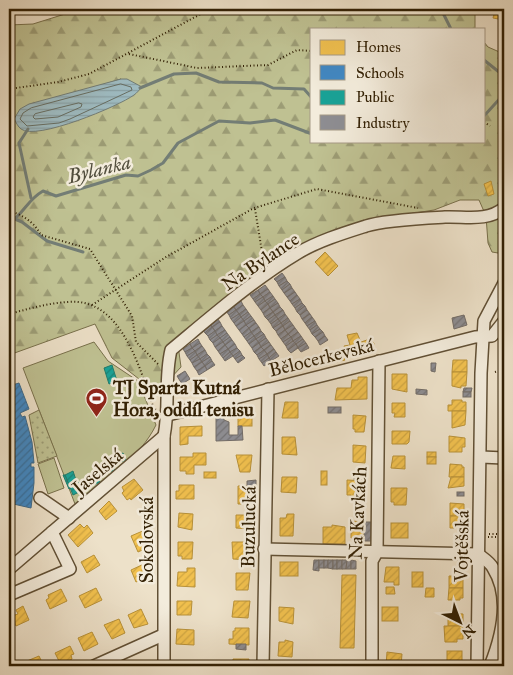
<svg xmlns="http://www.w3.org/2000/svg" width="513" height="675" font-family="'IM FELL Great Primer',serif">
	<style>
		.grass { fill: #bfc192; stroke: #78704b }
		.forest { fill: url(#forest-firs); stroke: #78704b; fill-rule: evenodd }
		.garden { fill: url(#garden-dots); stroke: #78704b }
		.water { fill: url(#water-rules); stroke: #737d75 }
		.homes { fill: url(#homes-hatch); stroke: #b89138 }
		.schools { fill: url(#schools-hatch); stroke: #3b698b }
		.public { fill: url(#public-hatch); stroke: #1f7c6c }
		.industry { fill: url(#industry-hatch); stroke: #726c67 }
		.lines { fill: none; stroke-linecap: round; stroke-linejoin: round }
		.shore { stroke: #686e62; stroke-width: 1 }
		.stream { stroke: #737d75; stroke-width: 3 }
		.minor-casing { stroke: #615035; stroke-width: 14 }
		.path { stroke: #322004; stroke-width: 2; stroke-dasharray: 1 2.5; stroke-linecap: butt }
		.minor { stroke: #f3ecdc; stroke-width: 11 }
		.labels { text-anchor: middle; stroke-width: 5; stroke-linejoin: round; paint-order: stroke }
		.street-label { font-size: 19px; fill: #322004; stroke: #f3ecdc }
		.poi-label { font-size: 19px; font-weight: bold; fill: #322004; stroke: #f3ecdc; text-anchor: start }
		.water-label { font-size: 20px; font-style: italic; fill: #524e3d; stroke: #f3ecdc }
	</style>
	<defs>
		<pattern id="forest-firs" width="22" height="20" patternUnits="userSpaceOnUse" patternTransform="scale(1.25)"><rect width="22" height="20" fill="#bfc192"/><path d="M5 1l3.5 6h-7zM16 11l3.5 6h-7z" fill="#9c9c75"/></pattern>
		<pattern id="garden-dots" width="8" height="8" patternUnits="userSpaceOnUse" patternTransform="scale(1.25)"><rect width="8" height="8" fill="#bfc192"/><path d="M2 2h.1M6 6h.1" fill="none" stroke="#9c9c75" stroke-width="1.8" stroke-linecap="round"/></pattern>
		<pattern id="water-rules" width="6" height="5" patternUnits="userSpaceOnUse" patternTransform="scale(1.25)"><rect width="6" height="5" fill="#9ebbc1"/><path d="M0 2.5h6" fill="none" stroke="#89a0a4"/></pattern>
		<pattern id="homes-hatch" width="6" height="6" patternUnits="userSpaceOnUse" patternTransform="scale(1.25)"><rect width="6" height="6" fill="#f2c14e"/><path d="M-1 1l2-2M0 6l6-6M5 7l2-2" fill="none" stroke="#d0a642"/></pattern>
		<pattern id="schools-hatch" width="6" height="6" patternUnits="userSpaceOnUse" patternTransform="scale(1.25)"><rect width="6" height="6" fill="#3f88c5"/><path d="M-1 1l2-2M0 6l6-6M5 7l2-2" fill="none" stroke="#356f9e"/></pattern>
		<pattern id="public-hatch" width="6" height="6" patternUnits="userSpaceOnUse" patternTransform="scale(1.25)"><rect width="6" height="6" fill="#17a398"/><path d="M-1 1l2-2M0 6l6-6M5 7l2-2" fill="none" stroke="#15847a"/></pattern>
		<pattern id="industry-hatch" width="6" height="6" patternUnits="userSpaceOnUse" patternTransform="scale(1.25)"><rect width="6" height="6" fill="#8d8d92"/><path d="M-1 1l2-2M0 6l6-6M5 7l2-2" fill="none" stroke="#747375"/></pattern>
	</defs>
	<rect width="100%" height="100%" fill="#ede1c9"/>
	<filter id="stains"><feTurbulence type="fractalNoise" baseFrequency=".004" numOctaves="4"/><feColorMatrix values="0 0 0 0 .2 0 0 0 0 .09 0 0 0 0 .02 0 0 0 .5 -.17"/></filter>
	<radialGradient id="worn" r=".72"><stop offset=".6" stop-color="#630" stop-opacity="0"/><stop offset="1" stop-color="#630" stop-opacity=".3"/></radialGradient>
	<g class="grass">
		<path d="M94,342l14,19 30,20 18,44c-16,33 -52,56 -81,79l-52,-136z"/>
		<path d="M54,458l10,30 -16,6 -10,-30z"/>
	</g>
	<path class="forest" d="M81,9h394v20h-163v112h172v-99l4,5 16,7v200l-12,-2 -4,-9 -2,-27 -7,-16h-19l-26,10 -64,10 -110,56 -83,62 4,29 -24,26 -45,-35 -17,-34 -86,31v-330l24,-1zM121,79l-107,40 78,-31z"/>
	<path class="garden" d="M39,410l18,46 -19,7 -9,-48z"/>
	<path class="water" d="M121,79h6l15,8c-2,2 -5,6 -8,8 -15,11 -98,46 -113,34 -3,-2 -5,-7 -7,-10l6,-10 9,-5z"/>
	<g class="homes">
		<path d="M495,9h9v11l-11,-2z"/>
		<path d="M491,181l3,13 -6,2 -4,-12z"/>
		<path d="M325,252l13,14 -10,10 -13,-14z"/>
		<path d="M357,333l4,9 9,-3 4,4 -1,7 -19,7 -1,-2h-7l-2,1 1,4 -9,2 -2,-10 11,-3 -1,-3 6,-1 -3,-10z"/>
		<path d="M453,360h14v12h-15z"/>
		<path d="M452,372h15l-1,14h-5v2l-9,-2z"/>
		<path d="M392,374h15v18l-15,-3z"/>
		<path d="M358,377h9v22l-32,1 2,-12h14l1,-8h6z"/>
		<path d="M452,400h10v2h4v9h-18v-6h4z"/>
		<path d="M285,402h13v16h-16z"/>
		<path d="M392,403h13v14h-11l1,-4h-3z"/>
		<path d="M452,411h14l-1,14 -13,3z"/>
		<rect x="238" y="412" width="14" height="14"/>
		<path d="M353,415l13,1 -2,16h-9v-3h-2z"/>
		<path d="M202,426v10h-14v8l-8,1v-18z"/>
		<path d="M392,431h18l-1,11 -2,2h-15z"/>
		<path d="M449,436l16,2v9h-3v5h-13z"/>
		<path d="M282,437h13l2,18 -15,-1z"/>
		<path d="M353,445l13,1 -1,17 -12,-1z"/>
		<rect x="427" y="452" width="9" height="5"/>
		<path d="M193,453h13v12h-12v9h-8v-3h-6v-14h13z"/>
		<path d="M236,455h16l-2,17h-10z"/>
		<path d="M393,456h12v13l-14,-1z"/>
		<rect x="427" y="457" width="9" height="7"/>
		<path d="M450,464l12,1v2h2v10h-15z"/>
		<rect x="321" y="471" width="6" height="14"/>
		<rect x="204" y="472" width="12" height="6"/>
		<path d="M282,477h15l-1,16 -15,-1z"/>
		<path d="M451,477h13v9l-16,2z"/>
		<path d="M134,479l9,11 -12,10 -1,-2 -3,2 -5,-7 2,-2 -2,-4z"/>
		<path d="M347,480l18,1v13l-14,3v-2h-4z"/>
		<path d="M179,485h15v14h-18v-8h3z"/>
		<path d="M238,486h14l-1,15h-4v3h-9z"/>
		<path d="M391,488h16l-1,17h-12v-3h-3z"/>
		<path d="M109,501l8,10 -11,9 -7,-9z"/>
		<path d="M450,503l14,1v12h-14z"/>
		<path d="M179,513l14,1 -1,16 -14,-3z"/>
		<path d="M287,514h7l-1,22h-13v-18h6z"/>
		<path d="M236,515h15l-1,14 -14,-1z"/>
		<path d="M450,516h14v10h-3v2h-11z"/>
		<path d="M351,521l13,1v19h-8l1,-3h-6z"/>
		<rect x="391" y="523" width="17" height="15"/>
		<path d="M80,524l4,4 3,-3 6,8 -15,14 -10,-12z"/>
		<path d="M332,525l13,2v17h-22v-17h9z"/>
		<path d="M145,530l5,14 -1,3 -11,5 -7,-16z"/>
		<path d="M178,542h15l-1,17h-10v-3h-4z"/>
		<path d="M232,542h19l-2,18 -16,-1z"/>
		<path d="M94,555l6,10 -13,8 -6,-11z"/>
		<rect x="280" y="562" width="18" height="14"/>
		<path d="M144,564l5,12 -13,6 -5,-12z"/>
		<path d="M386,567h13v18h-5v-3h-10z"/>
		<path d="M187,568h8v19l-18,-1 1,-14h9z"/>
		<rect x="412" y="572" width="11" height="15"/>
		<path d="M236,573h14l-2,17h-12z"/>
		<path d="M342,575h14l-2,73h-14z"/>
		<path d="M449,576h12v2h2v10h-14z"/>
		<path d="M386,587h8l1,7h-9z"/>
		<path d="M96,588l6,12 -17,8 -6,-12z"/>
		<path d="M426,588h8v9h-9z"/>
		<path d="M449,588h14v10h-3v2h-12z"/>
		<path d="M61,589l6,12 -17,8 -4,-9 3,-2 -1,-3z"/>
		<path d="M177,601h15l-1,14h-14z"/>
		<path d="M234,601h16l-2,17 -16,-1z"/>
		<path d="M23,606l6,14 -13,6 -4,-10 6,-2 -2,-4z"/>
		<path d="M279,607l15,1 -1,16 -14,-3z"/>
		<rect x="382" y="607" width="16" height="14"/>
		<path d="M141,609l7,15 -14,4 -6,-13z"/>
		<path d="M448,613l15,1v12h-15z"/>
		<path d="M119,619l6,14 -13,6 -8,-14z"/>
		<path d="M444,626h19v13h-6v3h-12z"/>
		<path d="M235,628h14v17l-20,-1v-5h4v-8h2z"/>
		<path d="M177,629l17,1v15l-18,-1z"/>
		<path d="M92,632l6,12 -14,7 -6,-13z"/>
		<path d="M285,640l8,2 -1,15 -14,-1 1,-14h6z"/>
		<path d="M70,646l4,8 -3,1 1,4 -11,6 -6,-12z"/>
		<rect x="447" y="651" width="15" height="13"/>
		<path d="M387,652l15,2 -1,12h-15z"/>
		<path d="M39,656l5,10h-15l-2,-5z"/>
		<path d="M233,659h16l-1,7h3h-18z"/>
		<rect x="176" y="662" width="16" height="4"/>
		<rect x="447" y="664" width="15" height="2"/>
	</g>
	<path class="schools" d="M19,383l10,26 -9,4 2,4 3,-1 7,26 2,21h-3v4h3v16l-3,25 -22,-5v-117z"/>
	<g class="public">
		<path d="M112,365l5,16 -8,3 -5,-16z"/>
		<path d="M123,453l3,7 -13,5 2,5 -14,5 -3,-7 14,-5 -2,-5z"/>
		<path d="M73,471l4,12 20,-8 3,7 -27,13 -8,-20z"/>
		<path d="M63,475h2l5,13 -1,1z"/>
	</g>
	<g class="industry">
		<path d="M282,273l3,4 -8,5 -3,-3z"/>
		<path d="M285,277l2,4 -8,5 -2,-4z"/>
		<path d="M287,281l3,3 -8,6 -3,-4z"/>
		<path d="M290,284l2,4 -8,5 -2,-3z"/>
		<path d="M265,285l3,4 -8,5 -2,-4z"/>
		<path d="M292,288l3,4 -8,5 -3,-4z"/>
		<path d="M268,289l2,3 -7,5 -3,-3z"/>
		<path d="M258,290l2,4 -7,5 -3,-4z"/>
		<path d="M270,292l3,4 -8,5 -2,-4z"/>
		<path d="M295,292l2,3 -7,6 -3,-4z"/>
		<path d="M260,294l3,3 -8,5 -2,-3z"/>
		<path d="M297,295l3,4 -8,5 -2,-3z"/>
		<path d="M273,296l2,3 -7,5 -3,-3z"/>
		<path d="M263,297l2,4 -7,5 -3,-4z"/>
		<path d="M275,299l3,4 -8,5 -2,-4z"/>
		<path d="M300,299l2,4 -7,5 -3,-4z"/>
		<path d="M241,301l2,4 -7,5 -3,-4z"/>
		<path d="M265,301l3,3 -7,6 -3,-4z"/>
		<path d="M278,303l2,4 -7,5 -3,-4z"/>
		<path d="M302,303l3,3 -8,6 -2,-4z"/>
		<path d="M268,304l2,4 -7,5 -2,-3z"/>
		<path d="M243,305l3,4 -7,5 -3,-4z"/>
		<path d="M233,306l3,4 -7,5 -3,-4z"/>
		<path d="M305,306l2,4 -7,5 -3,-3z"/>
		<path d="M280,307l3,3 -8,5 -2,-3z"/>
		<path d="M270,308l3,4 -8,5 -2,-4z"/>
		<path d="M246,309l2,3 -7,5 -2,-3z"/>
		<path d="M236,310l3,4 -8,5 -2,-4z"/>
		<path d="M283,310l2,4 -7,5 -3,-4z"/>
		<path d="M307,310l3,4 -8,5 -2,-4z"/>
		<path d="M248,312l3,4 -7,5 -3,-4z"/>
		<path d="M273,312l2,3 -7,5 -3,-3z"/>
		<path d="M239,314l2,3 -7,6 -3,-4z"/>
		<path d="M285,314l3,4 -7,5 -3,-4z"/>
		<path d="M310,314l2,3 -7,6 -3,-4z"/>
		<path d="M275,315l3,4 -7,5 -3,-4z"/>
		<path d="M464,315l3,10 -13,4 -2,-11z"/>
		<path d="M251,316l3,4 -8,5 -2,-4z"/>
		<path d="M241,317l3,4 -8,5 -2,-3z"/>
		<path d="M312,317l3,4 -8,5 -2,-3z"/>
		<path d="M217,318l3,4 -8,5 -2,-3z"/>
		<path d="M288,318l2,3 -7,5 -2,-3z"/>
		<path d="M278,319l3,4 -8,5 -2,-4z"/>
		<path d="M254,320l2,3 -7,5 -3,-3z"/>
		<path d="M244,321l2,4 -7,5 -3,-4z"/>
		<path d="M290,321l3,4 -8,5 -2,-4z"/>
		<path d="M315,321l2,4 -7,5 -3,-4z"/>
		<path d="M220,322l2,4 -7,5 -3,-4z"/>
		<path d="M256,323l3,4 -8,5 -2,-4z"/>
		<path d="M281,323l2,3 -7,5 -3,-3z"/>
		<path d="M210,324l2,3 -7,6 -3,-4z"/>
		<path d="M246,325l3,3 -7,6 -3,-4z"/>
		<path d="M293,325l2,3 -7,6 -3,-4z"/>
		<path d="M317,325l3,4 -8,5 -2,-4z"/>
		<path d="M222,326l3,4 -8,5 -2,-4z"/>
		<path d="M283,326l2,4 -7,5 -2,-4z"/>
		<path d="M212,327l3,4 -7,5 -3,-3z"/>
		<path d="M259,327l2,4 -7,5 -3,-4z"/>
		<path d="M249,328l2,4 -7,5 -2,-3z"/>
		<path d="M295,328l3,4 -7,5 -3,-3z"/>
		<path d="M320,329l3,3 -8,5 -3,-3z"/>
		<path d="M225,330l2,3 -7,5 -3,-3z"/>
		<path d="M285,330l3,4 -7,5 -3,-4z"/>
		<path d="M215,331l2,4 -7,5 -2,-4z"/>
		<path d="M261,331l3,3 -8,5 -2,-3z"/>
		<path d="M251,332l3,4 -7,5 -3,-4z"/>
		<path d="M298,332l3,4 -8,5 -2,-4z"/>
		<path d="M323,332l2,4 -7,5 -3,-4z"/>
		<path d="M227,333l3,4 -7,5 -3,-4z"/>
		<path d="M264,334l2,4 -7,5 -3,-4z"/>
		<path d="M288,334l3,3 -8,5 -2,-3z"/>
		<path d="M217,335l3,3 -7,5 -3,-3z"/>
		<path d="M254,336l2,3 -7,5 -2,-3z"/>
		<path d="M301,336l2,3 -7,5 -3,-3z"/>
		<path d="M325,336l3,4 -8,5 -2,-4z"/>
		<path d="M230,337l2,3 -7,5 -2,-3z"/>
		<path d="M291,337l2,4 -7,5 -3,-4z"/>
		<path d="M220,338l3,4 -8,5 -2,-4z"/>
		<path d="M266,338l3,4 -8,5 -2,-4z"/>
		<path d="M198,339l2,4 -8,5 -2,-4z"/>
		<path d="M256,339l3,4 -7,5 -3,-4z"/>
		<path d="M303,339l3,4 -8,5 -2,-4z"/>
		<path d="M232,340l3,4 -7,5 -3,-4z"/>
		<path d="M293,341l3,3 -8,6 -2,-4z"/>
		<path d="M223,342l2,3 -7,6 -3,-4z"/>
		<path d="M269,342l2,3 -7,5 -3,-3z"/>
		<path d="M200,343l2,3 -7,5 -3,-3z"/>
		<path d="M259,343l2,4 -7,5 -2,-4z"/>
		<path d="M306,343l3,5 -8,4 -3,-4z"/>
		<path d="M190,344l2,4 -7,4 -2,-3z"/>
		<path d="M235,344l2,4 -7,4 -2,-3z"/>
		<path d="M296,344l2,4 -7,5 -3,-3z"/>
		<path d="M225,345l3,4 -8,5 -2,-3z"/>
		<path d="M271,345l3,4 -7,5 -3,-4z"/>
		<path d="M202,346l3,4 -8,5 -2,-4z"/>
		<path d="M261,347l3,3 -7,5 -3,-3z"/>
		<path d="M192,348l3,3 -8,5 -2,-4z"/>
		<path d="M237,348l3,3 -7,5 -3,-4z"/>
		<path d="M228,349l2,3 -7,6 -3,-4z"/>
		<path d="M274,349l2,3 -7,6 -2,-4z"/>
		<path d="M205,350l2,4 -7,5 -3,-4z"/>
		<path d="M264,350l3,4 -8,5 -2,-4z"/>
		<path d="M195,351l2,4 -7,5 -3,-4z"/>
		<path d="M240,351l2,4 -7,4 -2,-3z"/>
		<path d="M230,352l3,4 -8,5 -2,-3z"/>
		<path d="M276,352l3,4 -8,5 -2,-3z"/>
		<path d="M207,354l3,3 -8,5 -2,-3z"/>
		<path d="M267,354l2,4 -7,5 -3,-4z"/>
		<path d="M197,355l3,4 -8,4 -2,-3z"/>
		<path d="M242,355l3,3 -7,5 -3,-4z"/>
		<path d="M210,357l2,4 -7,5 -3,-4z"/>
		<path d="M269,358l2,3 -7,5 -2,-3z"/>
		<path d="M200,359l2,3 -8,5 -2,-4z"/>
		<path d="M212,361l3,4 -8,5 -2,-4z"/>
		<path d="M202,362l3,4 -8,5 -3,-4z"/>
		<path d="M431,363h5l-1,9 -4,-1z"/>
		<path d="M205,366l2,4 -8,5 -2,-4z"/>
		<path d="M185,371l5,8 -8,5 -5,-8z"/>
		<path d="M464,388h8l-1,4h-8z"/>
		<path d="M416,389l11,1v5l-11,-1z"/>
		<rect x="463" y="392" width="8" height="5"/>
		<rect x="328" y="407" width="13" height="6"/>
		<path d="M222,409l2,11 5,2v13h9v-9h4l1,14 -27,1v-31z"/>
		<rect x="354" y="473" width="10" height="6"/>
		<path d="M256,480v6h-9v-5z"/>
		<rect x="457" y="492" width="7" height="4"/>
		<rect x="364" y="522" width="7" height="19"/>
		<path d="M314,560h5v11l-6,-1z"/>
		<rect x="319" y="560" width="5" height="8"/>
		<rect x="324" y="560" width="4" height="8"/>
		<path d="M328,560h5v9l-5,-1z"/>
		<rect x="333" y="560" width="4" height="9"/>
		<rect x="337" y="560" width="5" height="9"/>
		<path d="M342,560h5l-1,9h-4z"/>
		<path d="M347,560h4v9h-5z"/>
		<path d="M351,560l5,1v8h-5z"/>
		<path d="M236,644h10v6l-10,-1z"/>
	</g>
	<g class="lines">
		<g class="shore">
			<path d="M121,84l10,3 1,3 -62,29 -11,4 -32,3 -7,-7 3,-6 8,-5z"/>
			<path d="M79,103l3,1 -1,3 -23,10 -23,2 -2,-2 2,-3z"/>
		</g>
		<g class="stream">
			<path d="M441,9l10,20"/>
			<path d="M484,60l20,16"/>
			<path d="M140,88l34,-14 22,-1 23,9 43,1 11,5 31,1 8,9"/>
			<path d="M484,116l20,-22"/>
			<path d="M28,129l-9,14 12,55"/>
			<path d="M15,219l7,3 25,19 36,11"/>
			<path d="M9,223c14,-8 18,-23 34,-32l13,5 70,-21 12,1 13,-6 12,-7 15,-20 41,-22 31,2 25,-3 37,14"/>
		</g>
		<defs>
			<g id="minor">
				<path d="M168,415l307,-78 17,-1 12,-15"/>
				<path d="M481,457l23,1"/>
				<path d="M40,498l29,20"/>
				<path d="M264,549l214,5"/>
				<path d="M478,554c5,4 12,8 15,14 19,30 9,68 -3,98"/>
				<path d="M9,569l155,-133"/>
				<path d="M9,595l61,-26 -18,-37"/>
				<path d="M94,666l69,-31"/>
				<path d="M164,666v-230c6,-29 0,-57 7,-86 41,-34 82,-70 127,-97 20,-12 46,-20 68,-27 17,-6 60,-8 79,-9 20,-1 42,5 59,-9"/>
				<path d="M263,666l5,-277"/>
				<path d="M372,666v-105l5,-9 2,-191"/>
				<path d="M477,666l4,-293 3,-52 20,-38"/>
			</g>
		</defs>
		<use href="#minor" class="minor-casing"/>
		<g class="path">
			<path d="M129,54l68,14 71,-3 29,-15 15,1"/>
			<path d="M9,89l49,-7 31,-8 121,-65"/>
			<path d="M484,122l6,4"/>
			<path d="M9,162v-2"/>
			<path d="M255,209l9,55"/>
			<path d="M9,211c13,3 26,12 32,24l49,14 42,67 4,26 23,23"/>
			<path d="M92,305l74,-48 88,-49 63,-19 101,19"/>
			<path d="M9,314c19,-5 39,-11 59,-12 54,-5 72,68 86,107l3,1"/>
			<path d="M495,372l9,-3"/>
			<path d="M489,534h12v3"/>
			<path d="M503,534l1,-3"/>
			<path d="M488,537h13"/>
		</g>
		<use href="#minor" class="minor"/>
	</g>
	<defs>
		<symbol id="stadium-pin" viewBox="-11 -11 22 30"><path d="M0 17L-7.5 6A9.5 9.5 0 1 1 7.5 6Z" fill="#8f2418" stroke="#f3ecdc"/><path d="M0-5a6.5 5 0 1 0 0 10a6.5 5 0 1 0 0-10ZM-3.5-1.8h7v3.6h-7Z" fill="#fff"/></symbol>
	</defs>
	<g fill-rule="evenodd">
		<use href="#stadium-pin" x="84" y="386" width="25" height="34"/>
	</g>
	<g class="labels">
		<g class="street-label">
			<text transform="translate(260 261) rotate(-34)" y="7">Na Bylance</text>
			<text transform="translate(321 357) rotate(-14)" y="7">Bělocerkevská</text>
			<text transform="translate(97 471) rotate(-40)" y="7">Jaselská</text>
			<text transform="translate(357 513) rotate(-87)" y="7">Na Kavkách</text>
			<text transform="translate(248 527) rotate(-89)" y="7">Buzulucká</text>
			<text transform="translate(146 540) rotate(-90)" y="7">Sokolovská</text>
			<text transform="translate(461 546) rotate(-89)" y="7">Vojtěšská</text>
		</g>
		<g class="poi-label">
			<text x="113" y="394">TJ Sparta Kutná<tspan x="113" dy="22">Hora, oddíl tenisu</tspan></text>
		</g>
		<g class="water-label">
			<text transform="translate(99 169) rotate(-14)" y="7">Bylanka</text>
		</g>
	</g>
	<rect width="513" height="675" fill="none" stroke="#ede1c9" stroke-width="30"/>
	<rect x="10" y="10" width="493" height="655" fill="none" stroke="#322004" stroke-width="2.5"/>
	<rect x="15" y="15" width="483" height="645" fill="none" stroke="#322004"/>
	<rect x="310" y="28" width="175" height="115" fill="#f3ecdc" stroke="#a69a86"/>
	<rect x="320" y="40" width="25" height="15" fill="#f2c14e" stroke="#a69a86"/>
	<text x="356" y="52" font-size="15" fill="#322004">Homes</text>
	<rect x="320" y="65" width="25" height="15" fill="#3f88c5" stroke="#a69a86"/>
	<text x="356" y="78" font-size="15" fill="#322004">Schools</text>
	<rect x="320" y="90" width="25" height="15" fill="#17a398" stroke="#a69a86"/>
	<text x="356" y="102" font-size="15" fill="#322004">Public</text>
	<rect x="320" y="115" width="25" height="15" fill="#8d8d92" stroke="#a69a86"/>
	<text x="356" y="128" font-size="15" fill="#322004">Industry</text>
	<g transform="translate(460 622) rotate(138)" stroke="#f3ecdc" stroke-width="4" paint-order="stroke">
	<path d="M0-4L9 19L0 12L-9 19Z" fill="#322004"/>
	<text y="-8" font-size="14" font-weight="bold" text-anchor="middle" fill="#322004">N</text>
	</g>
	<rect width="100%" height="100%" filter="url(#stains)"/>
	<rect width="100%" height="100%" fill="url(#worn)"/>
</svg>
